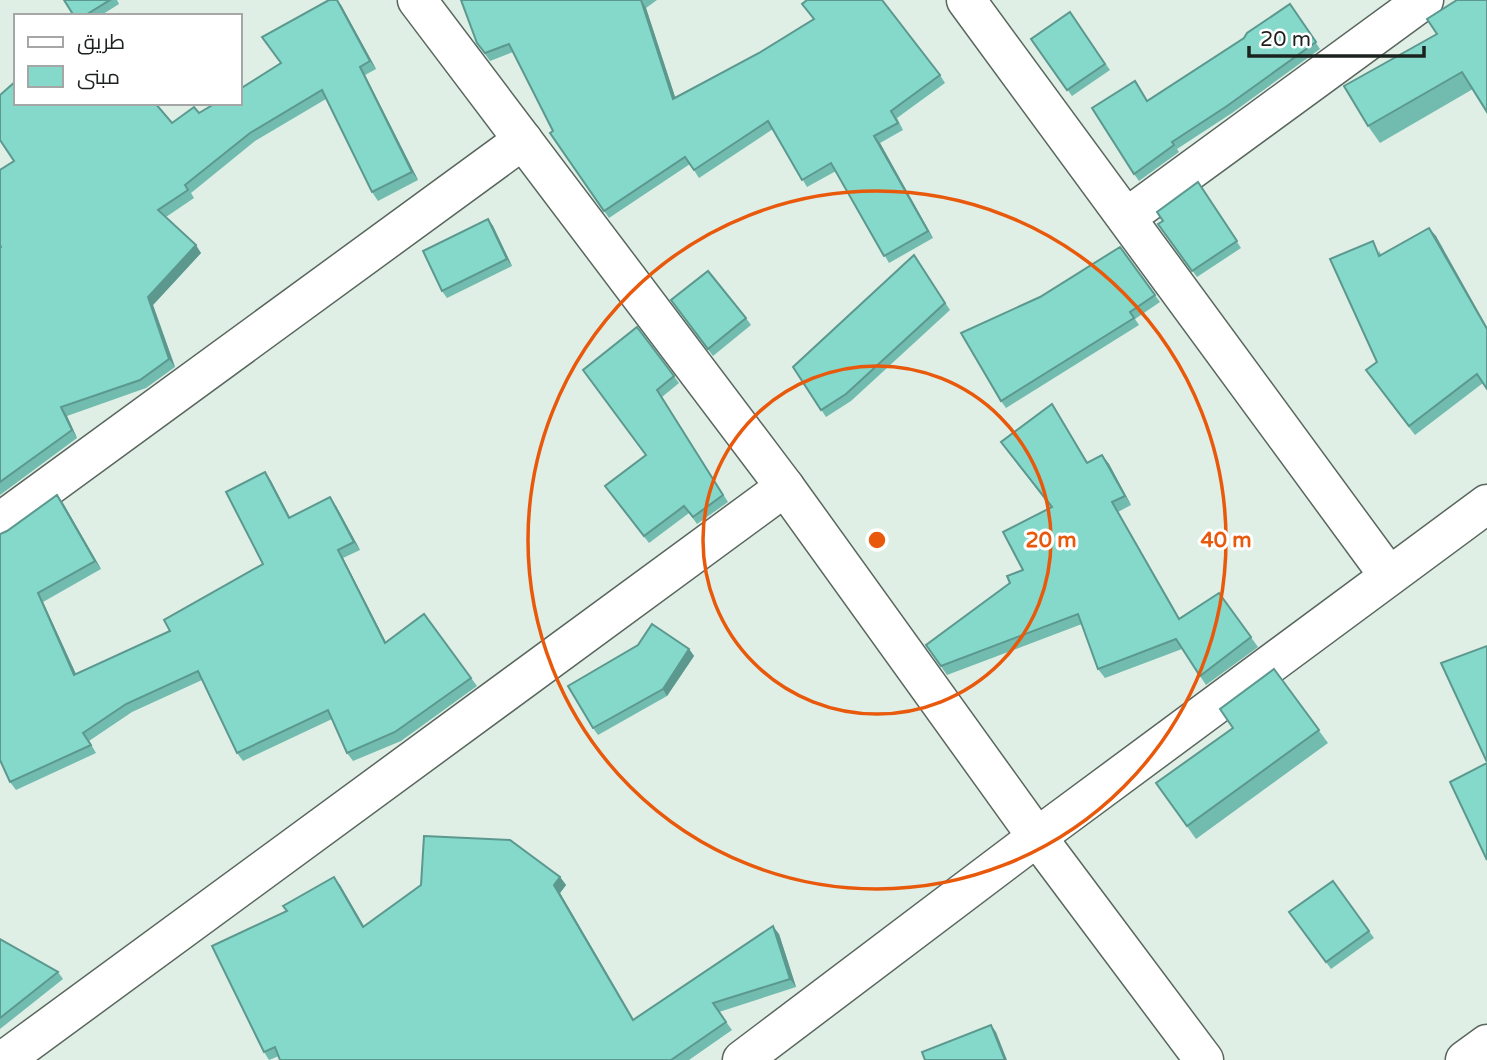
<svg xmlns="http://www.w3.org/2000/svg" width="1487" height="1060" font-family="'Varela Round',Cairo,sans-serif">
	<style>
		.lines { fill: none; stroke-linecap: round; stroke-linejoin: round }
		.minor-casing { stroke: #59675e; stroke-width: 41 }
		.minor { stroke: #fff; stroke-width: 38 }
		.wall { fill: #72bbaf }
		.shaded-wall { fill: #5c988e }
		.building { fill: #84d9cb; stroke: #5c988e; stroke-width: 2 }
		.ring { fill: none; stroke: #e8590c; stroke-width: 3.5 }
		.centre { fill: #e8590c; stroke: #fff; stroke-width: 3.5 }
		.ring-label { font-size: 21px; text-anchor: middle; font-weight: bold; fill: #e8590c; stroke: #fff; stroke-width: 6; stroke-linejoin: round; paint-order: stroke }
	</style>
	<rect width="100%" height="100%" fill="#dfefe5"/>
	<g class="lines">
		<defs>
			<g id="minor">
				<path d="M417,0l368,487 252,350 167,223"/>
				<path d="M966,0l423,576"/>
				<path d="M1127,217l297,-217"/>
				<path d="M0,522l523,-382"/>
				<path d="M4,1060l781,-573"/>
				<path d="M742,1060l295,-223 450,-333"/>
				<path d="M1465,1060l22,-16"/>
			</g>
		</defs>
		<use href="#minor" class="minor-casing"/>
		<use href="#minor" class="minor"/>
	</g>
	<g class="wall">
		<path d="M64,0h53l2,4 -19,12h-26z"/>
		<path d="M461,0h196l-11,8 29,89 84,-44 54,-34 -11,-15 138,71 5,8 -48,35 6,12 -23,13 53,95 -44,25 -53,-92 -29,16 -34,-58 -74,49 -9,-14 -81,54 -59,-85 3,-2 -40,-79 -23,9 -13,-18z"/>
		<path d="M1290,4l30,45 -88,64 -55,36 2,3 -40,29 -5,-7 14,-73 96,-63z"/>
		<path d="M341,5l35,64 -11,6 53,105 -40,21 -6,-9 -46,-93 -71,42 -64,52 3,5 -28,19 35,36 -48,52 22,62 -29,21 -79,28 10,22 -77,57v-247l1,-1 13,-86 158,-38 27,-10 82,-50z"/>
		<path d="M1070,13l40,57 -38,26 -41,-57z"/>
		<path d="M1437,34l36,55 -93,54 -12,-17z"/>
		<path d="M1198,182l43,66 -44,29 -39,-53 5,-3z"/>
		<path d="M488,219l5,7 19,40 -65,32 -5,-7z"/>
		<path d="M1436,236l47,147 -68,52 -43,-56 5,-17 2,-112 2,5z"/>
		<path d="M1120,247l40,55 -25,17 4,6 -133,83 -5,-7 39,-104z"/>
		<path d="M914,255l36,55 -99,91 -25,16 -33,-50z"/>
		<path d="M671,300l75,18 5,7 -38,31z"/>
		<path d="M637,327l42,56 -17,14 66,105 -31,22 -8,-11 -40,30 -44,-57 41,-31z"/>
		<path d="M1052,404l36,59 14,-8 7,9 22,41 -13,7 61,106 40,-25 39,54 -52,38 -24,-36 -77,29 -7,-9 -16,-45 -135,51 -21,-30 84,-62 13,-13 28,-62 -50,-66z"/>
		<path d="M265,472l6,9 19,36 46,-11 24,44 -17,8 43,85 38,-29 53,72 -76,55 -48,20 -6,-8 -15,-34 -89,42 -6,-8 -35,-73 -70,32 -43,29 7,12 -80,37 -6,-8 -3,-251 56,-28 38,66 -58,33 33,72 94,-43 93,-67z"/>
		<path d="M689,649l5,7 -27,40 -69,39 -5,-7z"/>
		<path d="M1274,669l54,74 -132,96 -40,-56 77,-55z"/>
		<path d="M560,877l6,8 -6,8 74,127 145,-86 17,53 -77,25 13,18 -43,30h-409l-1,-4 -10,4 -5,-8 23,-141 53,-26 24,41z"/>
		<path d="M1333,881l41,57 -43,31 -41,-57z"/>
		<path d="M0,939l58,33 5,7 -63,50z"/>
	</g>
	<g class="shaded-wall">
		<path d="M337,0l4,5 35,64 -6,-8z"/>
		<path d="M641,0l5,8 32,98 -5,-7z"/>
		<path d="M360,67l5,8 53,105 -6,-8z"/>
		<path d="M874,136l6,7 53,95 -5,-7z"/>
		<path d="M488,219l5,7 19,40 -5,-7z"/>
		<path d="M1429,228l7,8 51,91v2z"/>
		<path d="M196,245l5,8 -48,52 22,62 -6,-8 -21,-62z"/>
		<path d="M1052,404l6,9 35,59 -6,-9z"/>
		<path d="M61,407l6,9 10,22 -5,-8z"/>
		<path d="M1102,455l7,9 22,41 -6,-9z"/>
		<path d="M265,472l6,9 23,45 -5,-8z"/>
		<path d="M57,495l6,8 38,66 -6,-8z"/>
		<path d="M330,497l6,9 24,44 -6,-8z"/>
		<path d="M1112,502l6,10 67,116 -6,-9z"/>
		<path d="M338,550l5,8 48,94 -6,-9z"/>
		<path d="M38,593l5,9 37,81 -6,-8z"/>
		<path d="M689,649l5,7 -27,40 -4,-7z"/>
		<path d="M334,877l6,8 29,50 -6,-8z"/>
		<path d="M560,877l6,8 -6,8 79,135 -85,-143z"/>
		<path d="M773,926l6,8 17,53 -6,-8z"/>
		<path d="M991,1025l5,7 11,28h-2z"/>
	</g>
	<g class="building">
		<path d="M64,0h46l-26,16h-10z"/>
		<path d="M329,0h8l33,61 -10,6 52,105 -40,20 -50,-102 -72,43 -65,52 3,5 -30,20 38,35 -48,52 21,62 -29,21 -79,27 11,23 -72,52v-234l1,-1 -1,-2v-75l14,-9 -14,-21v-45l16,-14v22h139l17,20 22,-16 5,6 17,-10h24v-14l41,-26 -19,-26z"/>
		<path d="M461,0h180l32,99 86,-46 55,-34 -12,-15 5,-4h75l58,75 -49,36 7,12 -24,13 54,95 -44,25 -53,-93 -29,17 -34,-59 -74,49 -9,-13 -81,54 -54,-78 3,-2 -44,-87 -24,9 -8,-10z"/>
		<path d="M1457,0h30v112l-25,-40 -94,54 -24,-40 93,-52 -10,-15z"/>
		<path d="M1290,4l26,38 -89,64 -55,36 2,3 -40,29 -42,-66 43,-27 12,20 97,-63 3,-5z"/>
		<path d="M1070,12l35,52 -38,26 -36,-51z"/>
		<path d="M1198,182l39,59 -45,30 -34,-47 5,-3 -6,-9z"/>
		<path d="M488,219l19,40 -65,32 -19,-40z"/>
		<path d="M1429,228l58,101v60l-10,-15 -68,52 -43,-56 11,-8 -47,-103 43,-18 6,15z"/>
		<path d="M1120,247l35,48 -25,17 4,6 -133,83 -40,-68 79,-36z"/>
		<path d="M914,255l31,48 -99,91 -25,16 -28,-43z"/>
		<path d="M708,271l38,47 -38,31 -37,-49z"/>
		<path d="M637,327l37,49 -17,14 66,105 -30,22 -9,-11 -40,30 -39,-50 41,-31 -63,-85z"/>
		<path d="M1052,404l35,59 15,-8 23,41 -13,6 67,117 40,-26 32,44 -51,39 -24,-37 -78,30 -20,-55 -137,52 -15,-21 84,-62 -3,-7 16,-6 -20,-38 49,-25 -51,-65z"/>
		<path d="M265,472l24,46 41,-21 24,45 -16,8 47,93 39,-29 47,64 -76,54 -48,21 -19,-43 -91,43 -39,-82 -72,33 -43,29 8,12 -81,37 -10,-22v-226l7,-3 50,-36 38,66 -57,32 36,82 96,-44 -6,-11 99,-56 -37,-72z"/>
		<path d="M652,624l37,25 -26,40 -70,39 -25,-42 70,-41z"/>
		<path d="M1487,646v116l-46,-99z"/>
		<path d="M1274,669l45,61 -132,96 -31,-43 77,-55 -13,-19z"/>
		<path d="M1487,763v97l-37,-78z"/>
		<path d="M424,836l86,4 50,37 -6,8 79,135 140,-94 17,53 -77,24 13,19 -55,38h-391l-5,-13 -11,5 -52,-106 75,-35 -4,-5 51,-29 29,50 58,-42z"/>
		<path d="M1333,881l36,50 -43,31 -37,-50z"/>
		<path d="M0,939l58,33 -58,46z"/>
		<path d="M991,1025l14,35h-80l-3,-8z"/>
	</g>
	<g class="ring">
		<circle cx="877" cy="540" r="174"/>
		<circle cx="877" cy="540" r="349"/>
	</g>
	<circle cx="877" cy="540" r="10" class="centre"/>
	<g class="ring-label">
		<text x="1051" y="547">20 m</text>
		<text x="1226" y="547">40 m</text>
	</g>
	<rect x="14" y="14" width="228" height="91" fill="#ffffff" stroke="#a4a7a5" stroke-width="2"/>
	<rect x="28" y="37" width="35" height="10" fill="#ffffff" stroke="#a4a7a5" stroke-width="2"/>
	<text x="77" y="49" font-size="21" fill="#1c221e">طريق</text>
	<rect x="28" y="66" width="35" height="21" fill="#84d9cb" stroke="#a4a7a5" stroke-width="2"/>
	<text x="77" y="84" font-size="21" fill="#1c221e">مبنى</text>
	<path d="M1249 46v10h175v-10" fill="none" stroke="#1c221e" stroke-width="3.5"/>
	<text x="1260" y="46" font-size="21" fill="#1c221e" stroke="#ffffff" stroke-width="5" paint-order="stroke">20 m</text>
</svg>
